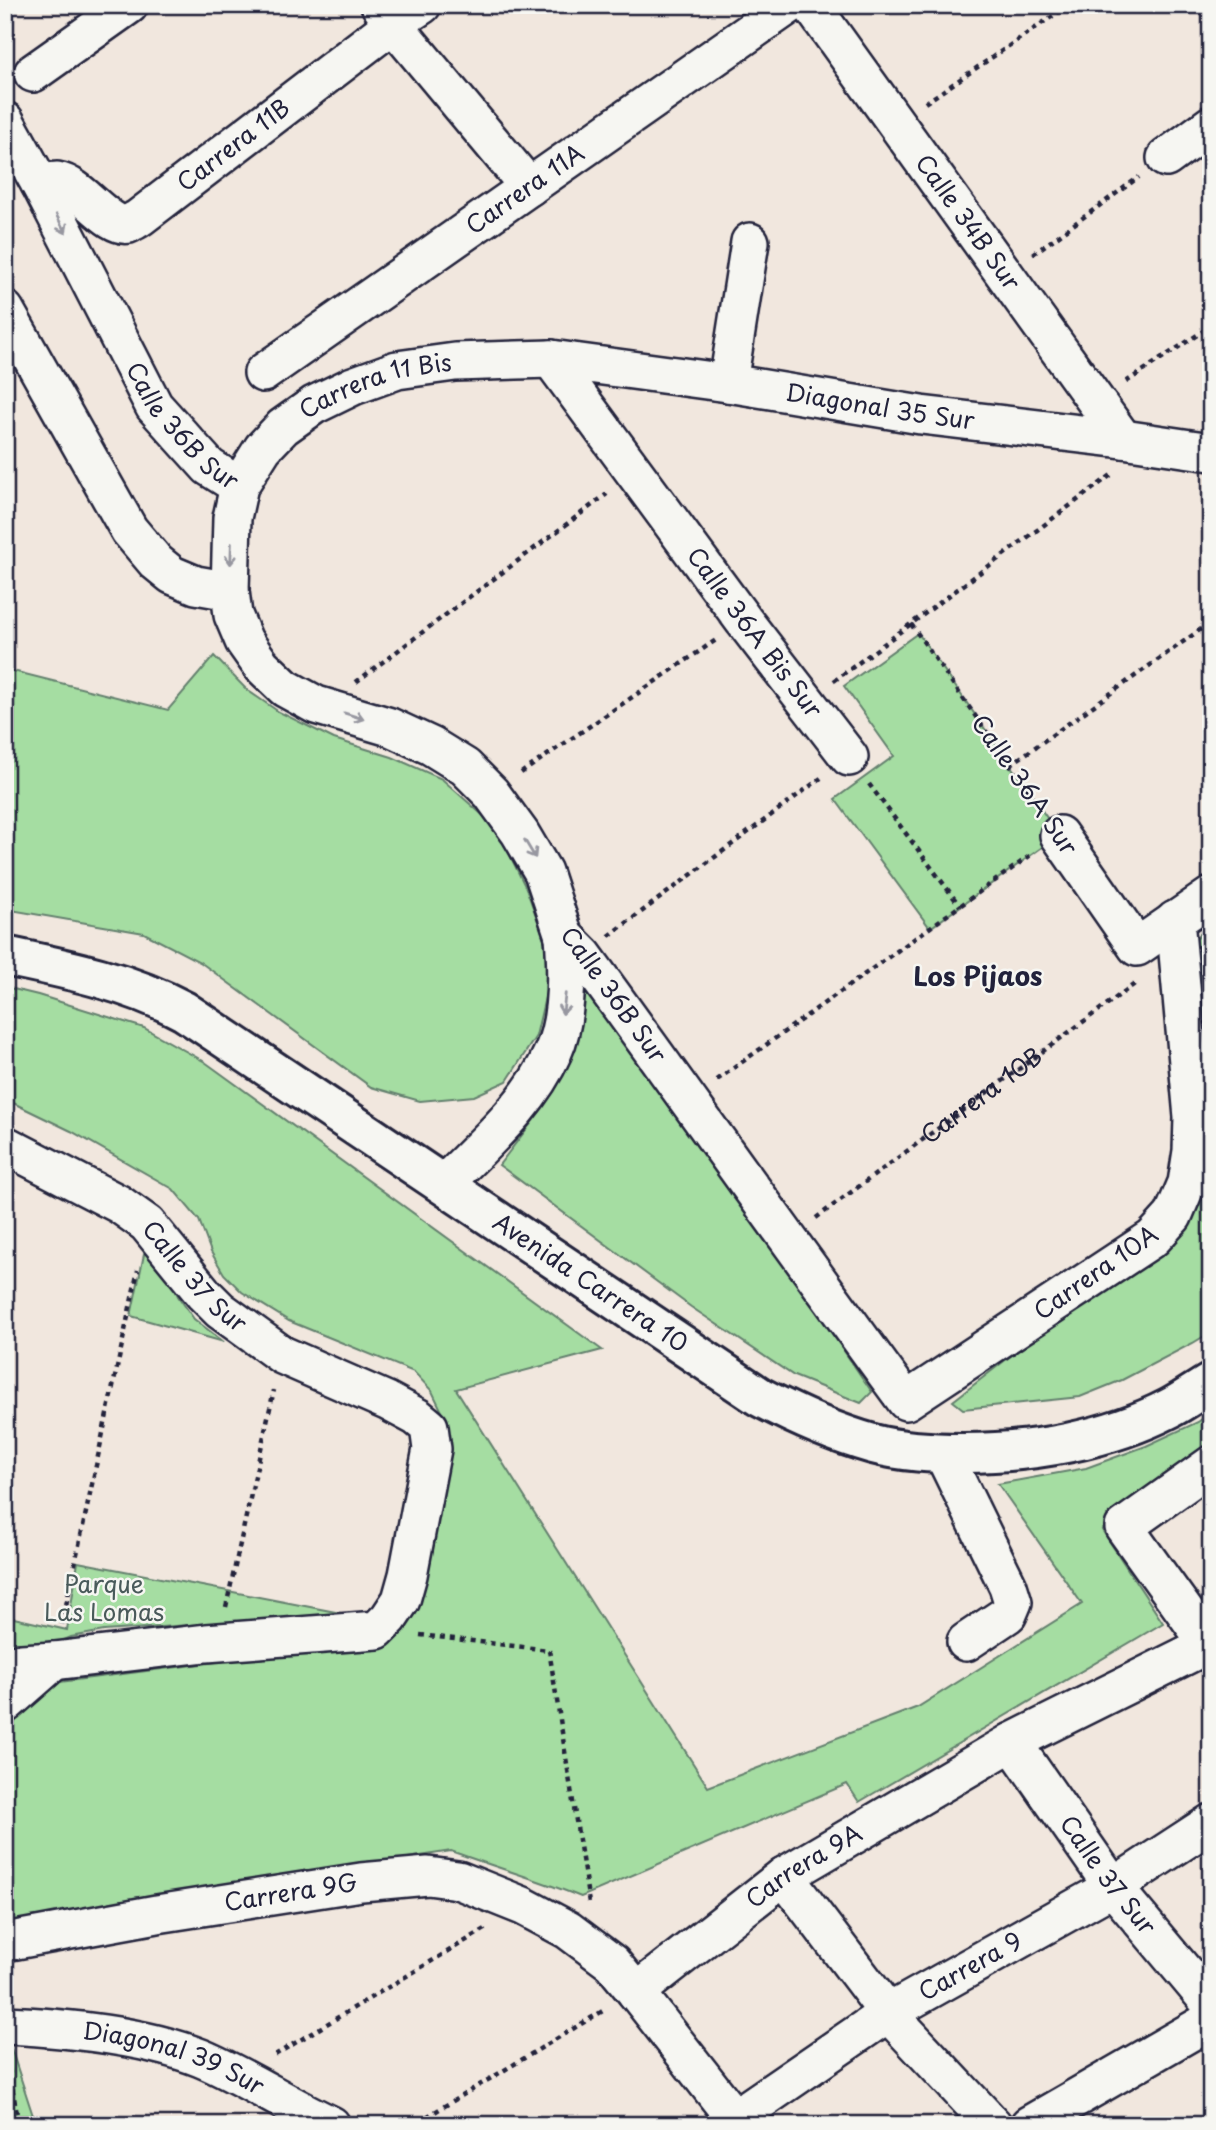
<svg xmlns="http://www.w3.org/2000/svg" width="1216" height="2130" font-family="'Playpen Sans',sans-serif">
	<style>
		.green { fill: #a5dda2; stroke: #64806e; stroke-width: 2 }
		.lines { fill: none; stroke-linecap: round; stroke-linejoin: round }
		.minor-casing { stroke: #22223b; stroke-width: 42 }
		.major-casing { stroke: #22223b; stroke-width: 44 }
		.path { stroke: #22223b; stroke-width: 4.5; stroke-dasharray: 5 5; stroke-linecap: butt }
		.minor { stroke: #f6f6f2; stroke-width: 37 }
		.major { stroke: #f6f6f2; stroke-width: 38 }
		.oneway { stroke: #9797a0 }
		.labels { text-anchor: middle; stroke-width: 5; stroke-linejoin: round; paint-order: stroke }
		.street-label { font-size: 24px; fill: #22223b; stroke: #f6f6f2 }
		.park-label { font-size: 24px; fill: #495a5a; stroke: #f6f6f2 }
		.neighbourhood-label { font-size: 26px; font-weight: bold; fill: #22223b; stroke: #f6f6f2 }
	</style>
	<rect width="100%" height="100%" fill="#f1e7de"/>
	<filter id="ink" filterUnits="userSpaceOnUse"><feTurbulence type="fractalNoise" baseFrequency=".0143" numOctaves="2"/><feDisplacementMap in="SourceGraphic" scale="14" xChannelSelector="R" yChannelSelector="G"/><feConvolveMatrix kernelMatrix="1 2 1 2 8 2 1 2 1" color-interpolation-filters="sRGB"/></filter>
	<g filter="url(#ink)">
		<g class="green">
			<path d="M918,633l141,202 -129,93 -95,-129 59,-43 -50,-70z"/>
			<path d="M214,656l33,34 32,22 55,27 58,18 50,22 54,48 30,61 18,50 5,42 -13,56 -29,45 -33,15 -54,5 -49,-14 -171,-125 -56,-29 -139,-24v-240l163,41z"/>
			<path d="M1211,924v408l-18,11 -71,37 -42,17 -117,12 -10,-8 233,-182 9,-277 9,-14z"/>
			<path d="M590,979l282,413 -11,11 -67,-27 -103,-69 -192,-142 43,-56 27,-53z"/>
			<path d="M5,987l33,8 106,33 61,34 397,288 -146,39 252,398 210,-80 164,-103 -84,-120 88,-16 60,-22 52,-24 13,-10v34l-109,84 61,93 -304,179 -12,-18 -266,113c-43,-18 -87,-30 -130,-46l-364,59 -82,17v-206l39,-37 338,-43 68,-188 -4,-33 -14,-29 -18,-19 -125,-51 -47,-29 -18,-18 -13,-22 -12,-32 -26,-31 -102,-58 -66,-32z"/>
			<path d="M146,1245l23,31 9,20 16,23 30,23 -93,-26z"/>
			<path d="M78,1562l268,52 -242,17 -33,6 -27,12 -39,2v-35l62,14z"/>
			<path d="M5,2039h3l28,86h-31z"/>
		</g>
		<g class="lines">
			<defs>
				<g id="minor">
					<path d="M380,5l13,19 136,163"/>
					<path id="s2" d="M811,5l312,434"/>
					<path d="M33,73l96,-68"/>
					<path id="s3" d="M5,121l35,63 114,222 55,61 30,19"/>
					<path d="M1166,158l45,-33"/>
					<path id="s4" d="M40,184c6,-1 12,-3 17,-3 25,4 51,48 72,43 1,-1 9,-5 10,-6l254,-194 29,-19"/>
					<path d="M5,310l124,220 27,32 16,13 24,10 34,6"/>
					<path id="s5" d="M551,359l193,262 105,136"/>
					<path id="s6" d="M263,373l526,-368"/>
					<path d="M728,383l22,-141"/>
					<path d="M1059,835l78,112 74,-51"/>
					<path id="s7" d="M1175,920l18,197 -1,34 -5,32 -14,33 -20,22 -247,163c-109,-148 -215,-298 -323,-446l-19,-19 -21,-64 -23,-39 -29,-40 -26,-26 -34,-21 -41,-19 -74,-22 -31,-17 -24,-23 -17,-24 -11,-26 -3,-24 2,-73 7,-32 24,-38 20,-21 31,-22 39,-19 44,-16 58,-8 96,-3 177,24 193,32 202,24 88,13"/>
					<path id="s8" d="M5,1145l114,59 28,20 57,70 16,16 62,45 105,46 30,16 12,10 3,22 -24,126 -7,25 -12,18 -12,12 -171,13 -152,18 -49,3"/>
					<path d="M444,1184c39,-40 86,-79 109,-132 15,-33 14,-80 11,-116"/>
					<path d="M943,1453l65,133 5,16 -5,12 -42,28"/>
					<path d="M1211,1465l-87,62 87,121"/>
					<path d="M5,1704l49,-43"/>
					<path id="s9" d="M1012,1742l101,145 98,117"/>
					<path d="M784,1876l104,137 105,112"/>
					<path id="s10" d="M5,1942l152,-28 204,-32 67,-6 30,4 65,26 45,24 44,33 24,29 104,133"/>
					<path id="s11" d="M636,1992l148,-116 228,-134 199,-99"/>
					<path id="s12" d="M5,2025c63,3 138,10 196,33 45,19 86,47 130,67"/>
					<path id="s13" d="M735,2118l153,-105 225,-126 98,-64"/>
					<path d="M1029,2125l182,-105"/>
				</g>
				<g id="major">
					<path id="s14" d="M5,956c62,13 123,25 179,55l576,386c36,19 74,36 113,47 30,8 60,9 90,9 69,0 145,-13 207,-45 14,-7 27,-17 41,-25"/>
				</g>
			</defs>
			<use href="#minor" class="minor-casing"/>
			<use href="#major" class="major-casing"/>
			<g class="path">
				<path d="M925,103l144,-98"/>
				<path d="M1033,254l106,-77"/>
				<path d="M1126,382l85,-56"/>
				<path d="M911,624l128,183"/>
				<path d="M834,681l280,-208"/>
				<path d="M356,682l251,-188"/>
				<path d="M1010,765l201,-143"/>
				<path d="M521,773l195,-133"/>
				<path d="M869,784l91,122"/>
				<path d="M609,936l212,-158"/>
				<path d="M717,1080l314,-225"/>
				<path id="s1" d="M816,1218l320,-235"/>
				<path d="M226,1607l48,-217"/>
				<path d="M62,1624l76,-354"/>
				<path d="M420,1635l129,15 40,253"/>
				<path d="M275,2055l212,-127"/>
				<path d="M7,2059l12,66"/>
				<path d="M19,2121l31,4"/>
				<path d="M418,2122l188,-113"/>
				<path d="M387,2125l31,-3 16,3"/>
			</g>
			<use href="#minor" class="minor"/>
			<use href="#major" class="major"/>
		</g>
		<defs><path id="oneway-shaft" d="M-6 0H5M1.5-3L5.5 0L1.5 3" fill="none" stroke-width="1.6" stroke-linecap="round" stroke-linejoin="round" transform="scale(1.75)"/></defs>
		<g class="oneway">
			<use href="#oneway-shaft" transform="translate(61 224) rotate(63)"/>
			<use href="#oneway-shaft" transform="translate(231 554) rotate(92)"/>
			<use href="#oneway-shaft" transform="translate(354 716) rotate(17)"/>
			<use href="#oneway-shaft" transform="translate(530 849) rotate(59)"/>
			<use href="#oneway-shaft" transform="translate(564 1004) rotate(97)"/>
		</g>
	</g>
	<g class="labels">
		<g class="street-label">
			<text dy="8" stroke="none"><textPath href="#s4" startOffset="234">Carrera 11B</textPath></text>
			<text dy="8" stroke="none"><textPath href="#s6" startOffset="320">Carrera 11A</textPath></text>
			<text dy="8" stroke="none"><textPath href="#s2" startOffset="268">Calle 34B Sur</textPath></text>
			<text dy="8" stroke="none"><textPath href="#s7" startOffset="1998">Carrera 11 Bis</textPath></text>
			<text dy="8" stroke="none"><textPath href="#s7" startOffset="2510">Diagonal 35 Sur</textPath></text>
			<text dy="8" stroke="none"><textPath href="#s3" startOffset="355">Calle 36B Sur</textPath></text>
			<text dy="8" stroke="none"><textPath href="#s5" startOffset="341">Calle 36A Bis Sur</textPath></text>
			<text transform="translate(1024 785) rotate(55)" y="8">Calle 36A Sur</text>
			<text transform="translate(613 995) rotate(54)" y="8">Calle 36B Sur</text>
			<text dy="8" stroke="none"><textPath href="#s1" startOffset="206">Carrera 10B</textPath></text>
			<text transform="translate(1096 1273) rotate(-35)" y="8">Carrera 10A</text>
			<text dy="8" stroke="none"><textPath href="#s8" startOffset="234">Calle 37 Sur</textPath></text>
			<text dy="8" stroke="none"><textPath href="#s14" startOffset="677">Avenida Carrera 10</textPath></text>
			<text dy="8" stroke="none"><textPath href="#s11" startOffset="210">Carrera 9A</textPath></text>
			<text dy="8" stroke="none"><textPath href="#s9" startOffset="164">Calle 37 Sur</textPath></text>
			<text dy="8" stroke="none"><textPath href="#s10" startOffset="290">Carrera 9G</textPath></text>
			<text dy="8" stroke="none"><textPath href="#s13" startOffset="280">Carrera 9</textPath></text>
			<text dy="8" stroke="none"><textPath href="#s12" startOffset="173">Diagonal 39 Sur</textPath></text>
		</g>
		<g class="park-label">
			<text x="104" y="1593">Parque<tspan x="104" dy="28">Las Lomas</tspan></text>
		</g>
		<g class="neighbourhood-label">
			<text x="978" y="986">Los Pijaos</text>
		</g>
	</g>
	<rect width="1216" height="2130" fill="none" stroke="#f6f6f2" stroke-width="28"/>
	<rect x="14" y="14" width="1188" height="2102" fill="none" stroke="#22223b" stroke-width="2.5" filter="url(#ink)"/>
</svg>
